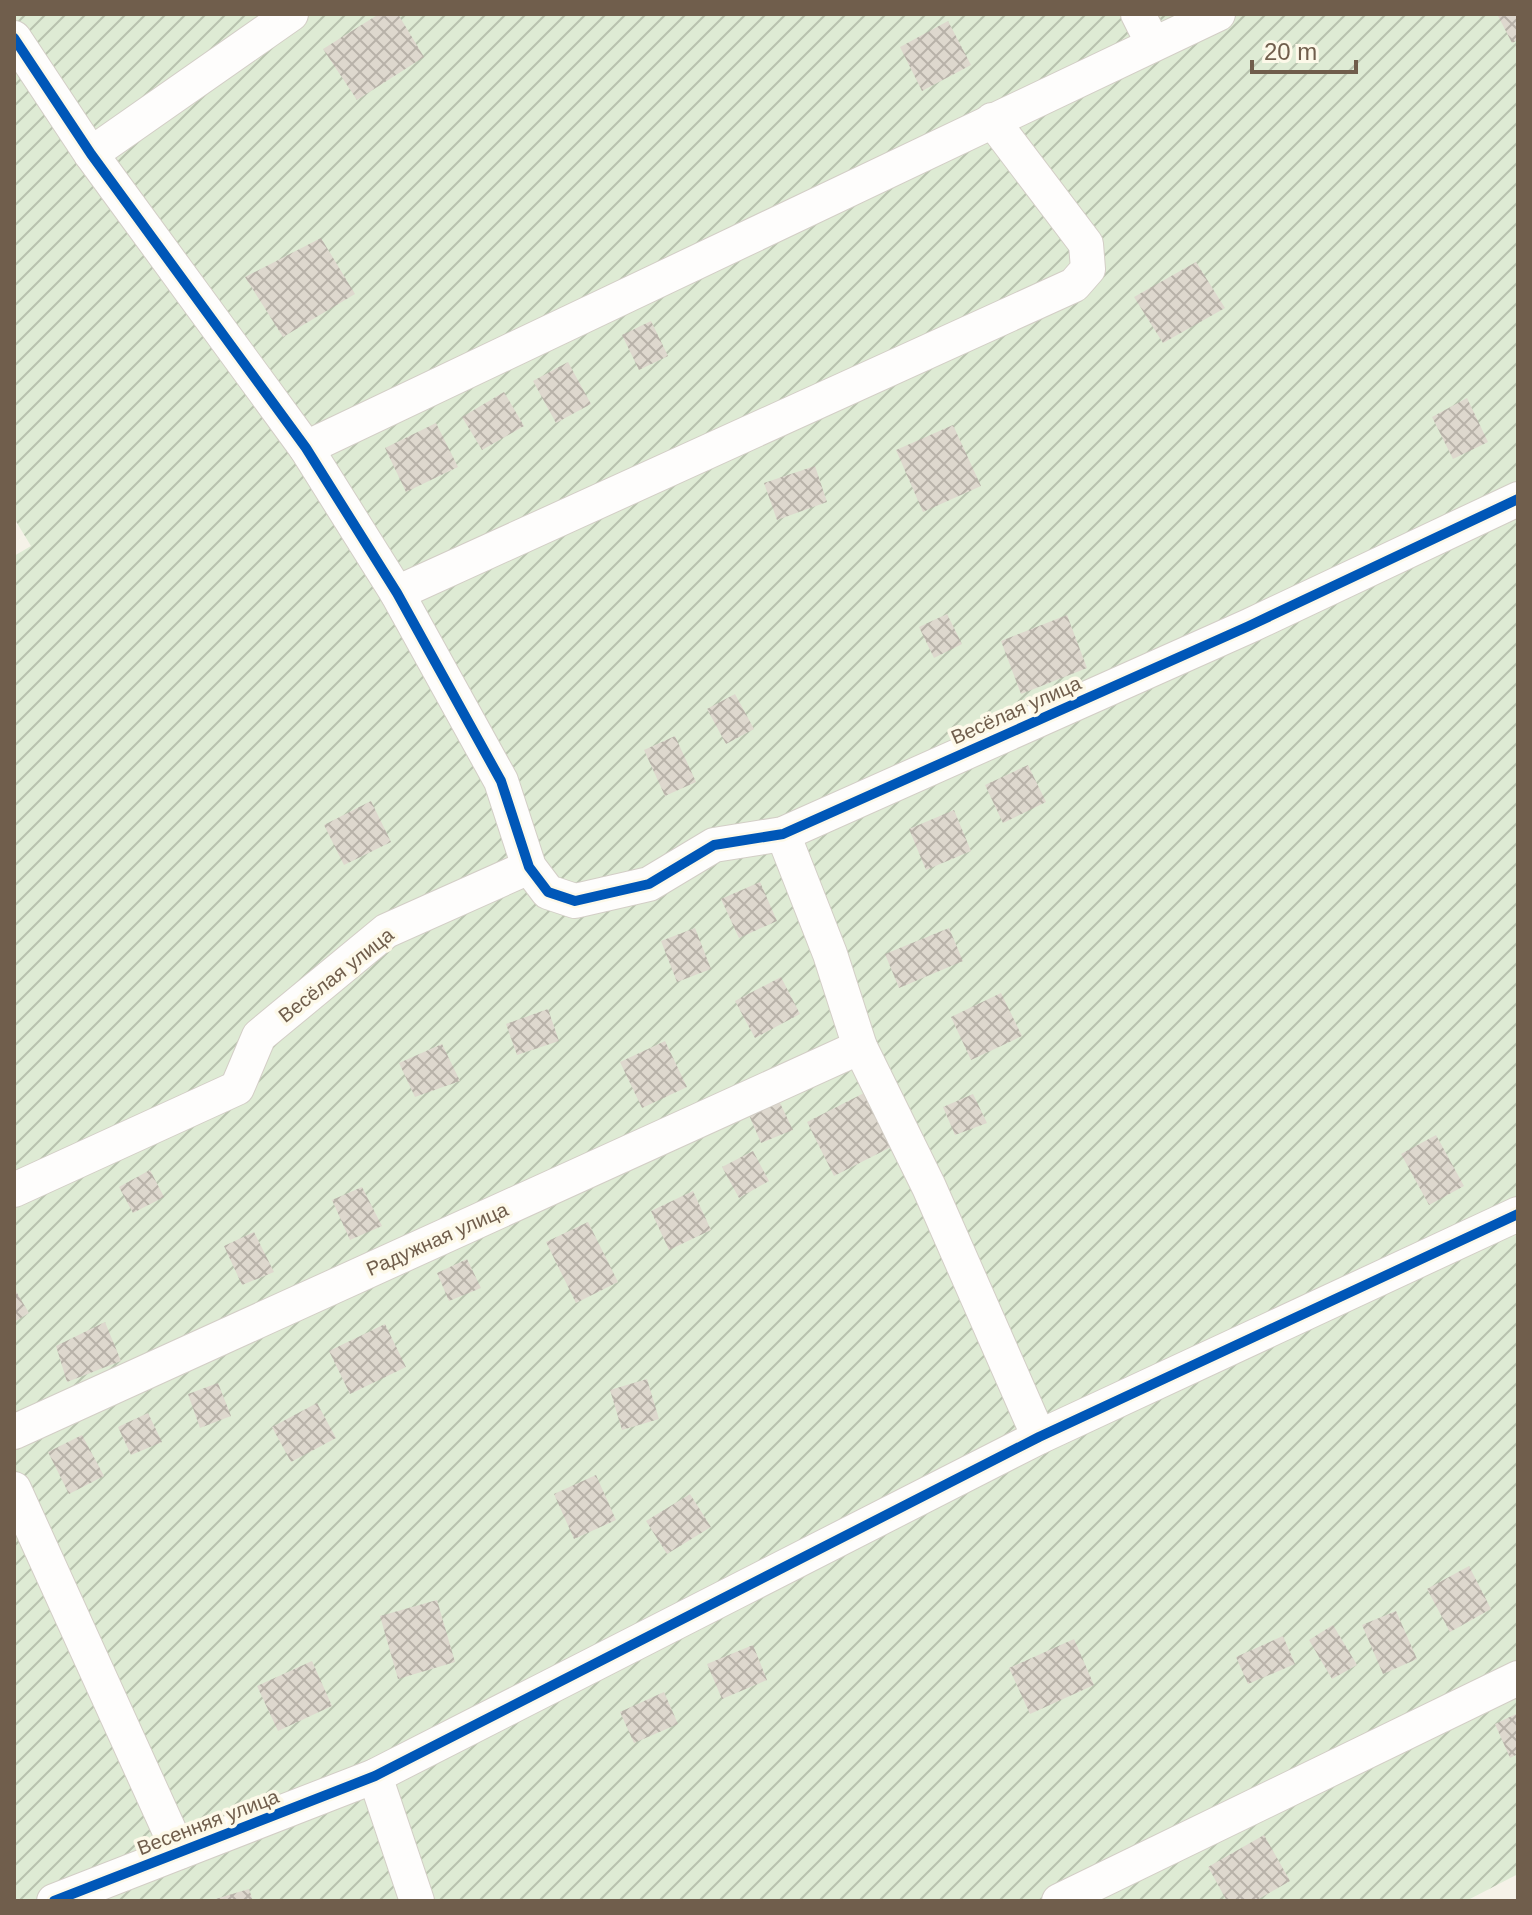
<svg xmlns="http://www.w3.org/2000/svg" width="1532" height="1915" font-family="Helvetica,sans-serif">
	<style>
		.garden { fill: url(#garden-furrows) }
		.building { fill: url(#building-cross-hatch) }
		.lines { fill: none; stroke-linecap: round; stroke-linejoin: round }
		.street-casing { stroke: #d3cec6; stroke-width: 36 }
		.street { stroke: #fefdfc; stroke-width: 34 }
		.cycleway-casing { stroke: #fdf9e9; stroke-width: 15 }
		.cycleway { stroke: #0057b8; stroke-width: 10 }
		.labels { text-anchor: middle; stroke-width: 7; stroke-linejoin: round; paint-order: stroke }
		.street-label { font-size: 20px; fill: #705e4c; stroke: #fdf9e9 }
	</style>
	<defs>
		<pattern id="garden-furrows" width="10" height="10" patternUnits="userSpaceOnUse" patternTransform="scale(2)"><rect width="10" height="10" fill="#deebd4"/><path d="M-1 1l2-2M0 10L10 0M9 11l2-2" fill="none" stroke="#b8c2ae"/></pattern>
		<pattern id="building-cross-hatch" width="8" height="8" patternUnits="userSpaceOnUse" patternTransform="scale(2)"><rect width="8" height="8" fill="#ded8ce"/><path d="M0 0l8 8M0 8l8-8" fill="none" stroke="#b8b2a9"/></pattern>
	</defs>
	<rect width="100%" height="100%" fill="#f5f2e8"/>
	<path class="garden" d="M14,14h1504v1860l-52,27h-1452v-1345l17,-10 -17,-28z"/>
	<g class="building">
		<path d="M379,14h19l26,43 -67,43 -34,-51z"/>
		<path d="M1497,14h21v26l-6,3z"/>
		<path d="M948,21l23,44 -49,26 -22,-44z"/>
		<path d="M321,238l34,56 -72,43 -38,-60z"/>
		<path d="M1196,262l29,46 -62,35 -29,-46z"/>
		<path d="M651,321l17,35 -29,14 -17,-35z"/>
		<path d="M568,362l23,42 -35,19 -23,-42z"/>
		<path d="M504,392l20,34 -42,24 -20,-33z"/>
		<path d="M1467,398l21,44 -35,17 -21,-42z"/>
		<path d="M436,423l22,44 -52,25 -21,-44z"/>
		<path d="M953,425l28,61 -58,26 -27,-62z"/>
		<path d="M815,466l12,36 -50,18 -13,-37z"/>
		<path d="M947,614l15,30 -28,14 -15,-31z"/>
		<path d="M1067,615l20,53 -66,26 -20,-53z"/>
		<path d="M735,694l19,35 -28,15 -19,-35z"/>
		<path d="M675,736l21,46 -31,14 -21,-46z"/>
		<path d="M1028,765l18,37 -43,21 -18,-38z"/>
		<path d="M371,801l20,41 -47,23 -20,-40z"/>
		<path d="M954,810l17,41 -45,19 -17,-41z"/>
		<path d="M760,882l17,39 -38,17 -18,-39z"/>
		<path d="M695,928l16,41 -34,13 -16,-41z"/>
		<path d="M949,928l14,33 -64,27 -14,-34z"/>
		<path d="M781,977l19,37 -45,24 -20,-37z"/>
		<path d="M1001,993l21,43 -51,24 -20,-43z"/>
		<path d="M548,1009l11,32 -42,14 -11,-31z"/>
		<path d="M665,1041l22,46 -45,21 -22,-46z"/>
		<path d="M442,1044l18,37 -45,16 -16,-34z"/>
		<path d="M864,1093l27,54 -57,29 -27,-54z"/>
		<path d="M973,1094l14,29 -32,12 -12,-28z"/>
		<path d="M779,1101l14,29 -32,13 -12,-28z"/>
		<path d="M1436,1135l28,51 -35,19 -28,-51z"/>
		<path d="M753,1151l16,30 -30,17 -17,-31z"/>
		<path d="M150,1170l14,27 -31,16 -14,-26z"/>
		<path d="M362,1187l20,39 -32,14 -18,-40z"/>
		<path d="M693,1191l18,39 -42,20 -18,-39z"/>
		<path d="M588,1222l30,60 -42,21 -30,-61z"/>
		<path d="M254,1232l20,40 -32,13 -18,-39z"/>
		<path d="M467,1259l14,29 -32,13 -12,-28z"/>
		<path d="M14,1288l15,25 -15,9z"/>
		<path d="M105,1322l16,39 -54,21 -11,-36z"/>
		<path d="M385,1324l21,43 -56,27 -21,-43z"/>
		<path d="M647,1379l12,40 -37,11 -12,-40z"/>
		<path d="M218,1383l13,33 -31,12 -12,-34z"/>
		<path d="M317,1403l19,35 -45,24 -19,-35z"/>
		<path d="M148,1413l14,29 -31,13 -13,-28z"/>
		<path d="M82,1435l22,41 -35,18 -21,-42z"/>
		<path d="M596,1475l20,45 -42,19 -20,-45z"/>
		<path d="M690,1494l21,33 -44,27 -21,-33z"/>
		<path d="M1469,1566l22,43 -41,23 -23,-43z"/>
		<path d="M437,1600l18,62 -57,17 -18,-63z"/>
		<path d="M1396,1611l21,48 -34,15 -21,-49z"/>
		<path d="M1333,1625l24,40 -25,14 -23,-39z"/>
		<path d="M1283,1636l12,28 -47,20 -12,-27z"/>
		<path d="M1074,1639l20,46 -64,29 -21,-46z"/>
		<path d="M753,1645l14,35 -45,19 -15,-35z"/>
		<path d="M312,1661l20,45 -54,25 -21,-45z"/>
		<path d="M664,1692l14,32 -44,19 -14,-31z"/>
		<path d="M1518,1713v41l-8,4 -15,-34z"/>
		<path d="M1264,1835l26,46 -35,20h-28l-19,-34z"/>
		<path d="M249,1889l4,12h-41v-1z"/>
	</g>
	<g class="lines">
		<defs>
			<g id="street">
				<path d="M1138,14l15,30"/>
				<path d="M14,38l77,116 215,294 91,145 104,188 28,86 19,25 27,9 74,-17 65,-39 69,-11 466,-208 269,-127"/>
				<path d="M91,154l200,-140"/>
				<path d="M306,448l912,-434"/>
				<path d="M397,593l677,-308 14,-16 -2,-25 -94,-124"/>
				<path d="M783,834l47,120 30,93 69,140 110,250"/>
				<path d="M14,1190l223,-102 22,-52 127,-105 143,-64"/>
				<path d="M14,1432l846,-385"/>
				<path d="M14,1489l165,363"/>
				<path d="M375,1776l42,125"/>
				<path d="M54,1901l321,-125 664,-339 479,-223"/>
				<path d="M1059,1901l459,-223"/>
			</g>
		</defs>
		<use href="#street" class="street-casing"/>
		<use href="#street" class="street"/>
		<defs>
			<g id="cycleway">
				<path d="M14,38l77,116 215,294 91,145 104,188 28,86 19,25 27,9 74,-17 65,-39 69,-11 466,-208 269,-127"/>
				<path d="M54,1901l321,-125 664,-339 479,-223"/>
			</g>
		</defs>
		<use href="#cycleway" class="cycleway-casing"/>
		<use href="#cycleway" class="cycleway"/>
	</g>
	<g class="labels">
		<g class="street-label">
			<text transform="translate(1016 710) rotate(-24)" y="7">Весёлая улица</text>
			<text transform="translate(336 975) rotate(-38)" y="7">Весёлая улица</text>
			<text transform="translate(437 1239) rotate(-24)" y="7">Радужная улица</text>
			<text transform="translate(208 1822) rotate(-21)" y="7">Весенняя улица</text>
		</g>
	</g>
	<rect width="1532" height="1915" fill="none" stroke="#705e4c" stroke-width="32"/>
	<path d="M1252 60v12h104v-12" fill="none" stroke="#705e4c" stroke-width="4"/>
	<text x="1264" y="60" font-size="24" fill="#705e4c" stroke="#fdf9e9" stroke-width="6" paint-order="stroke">20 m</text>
</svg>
